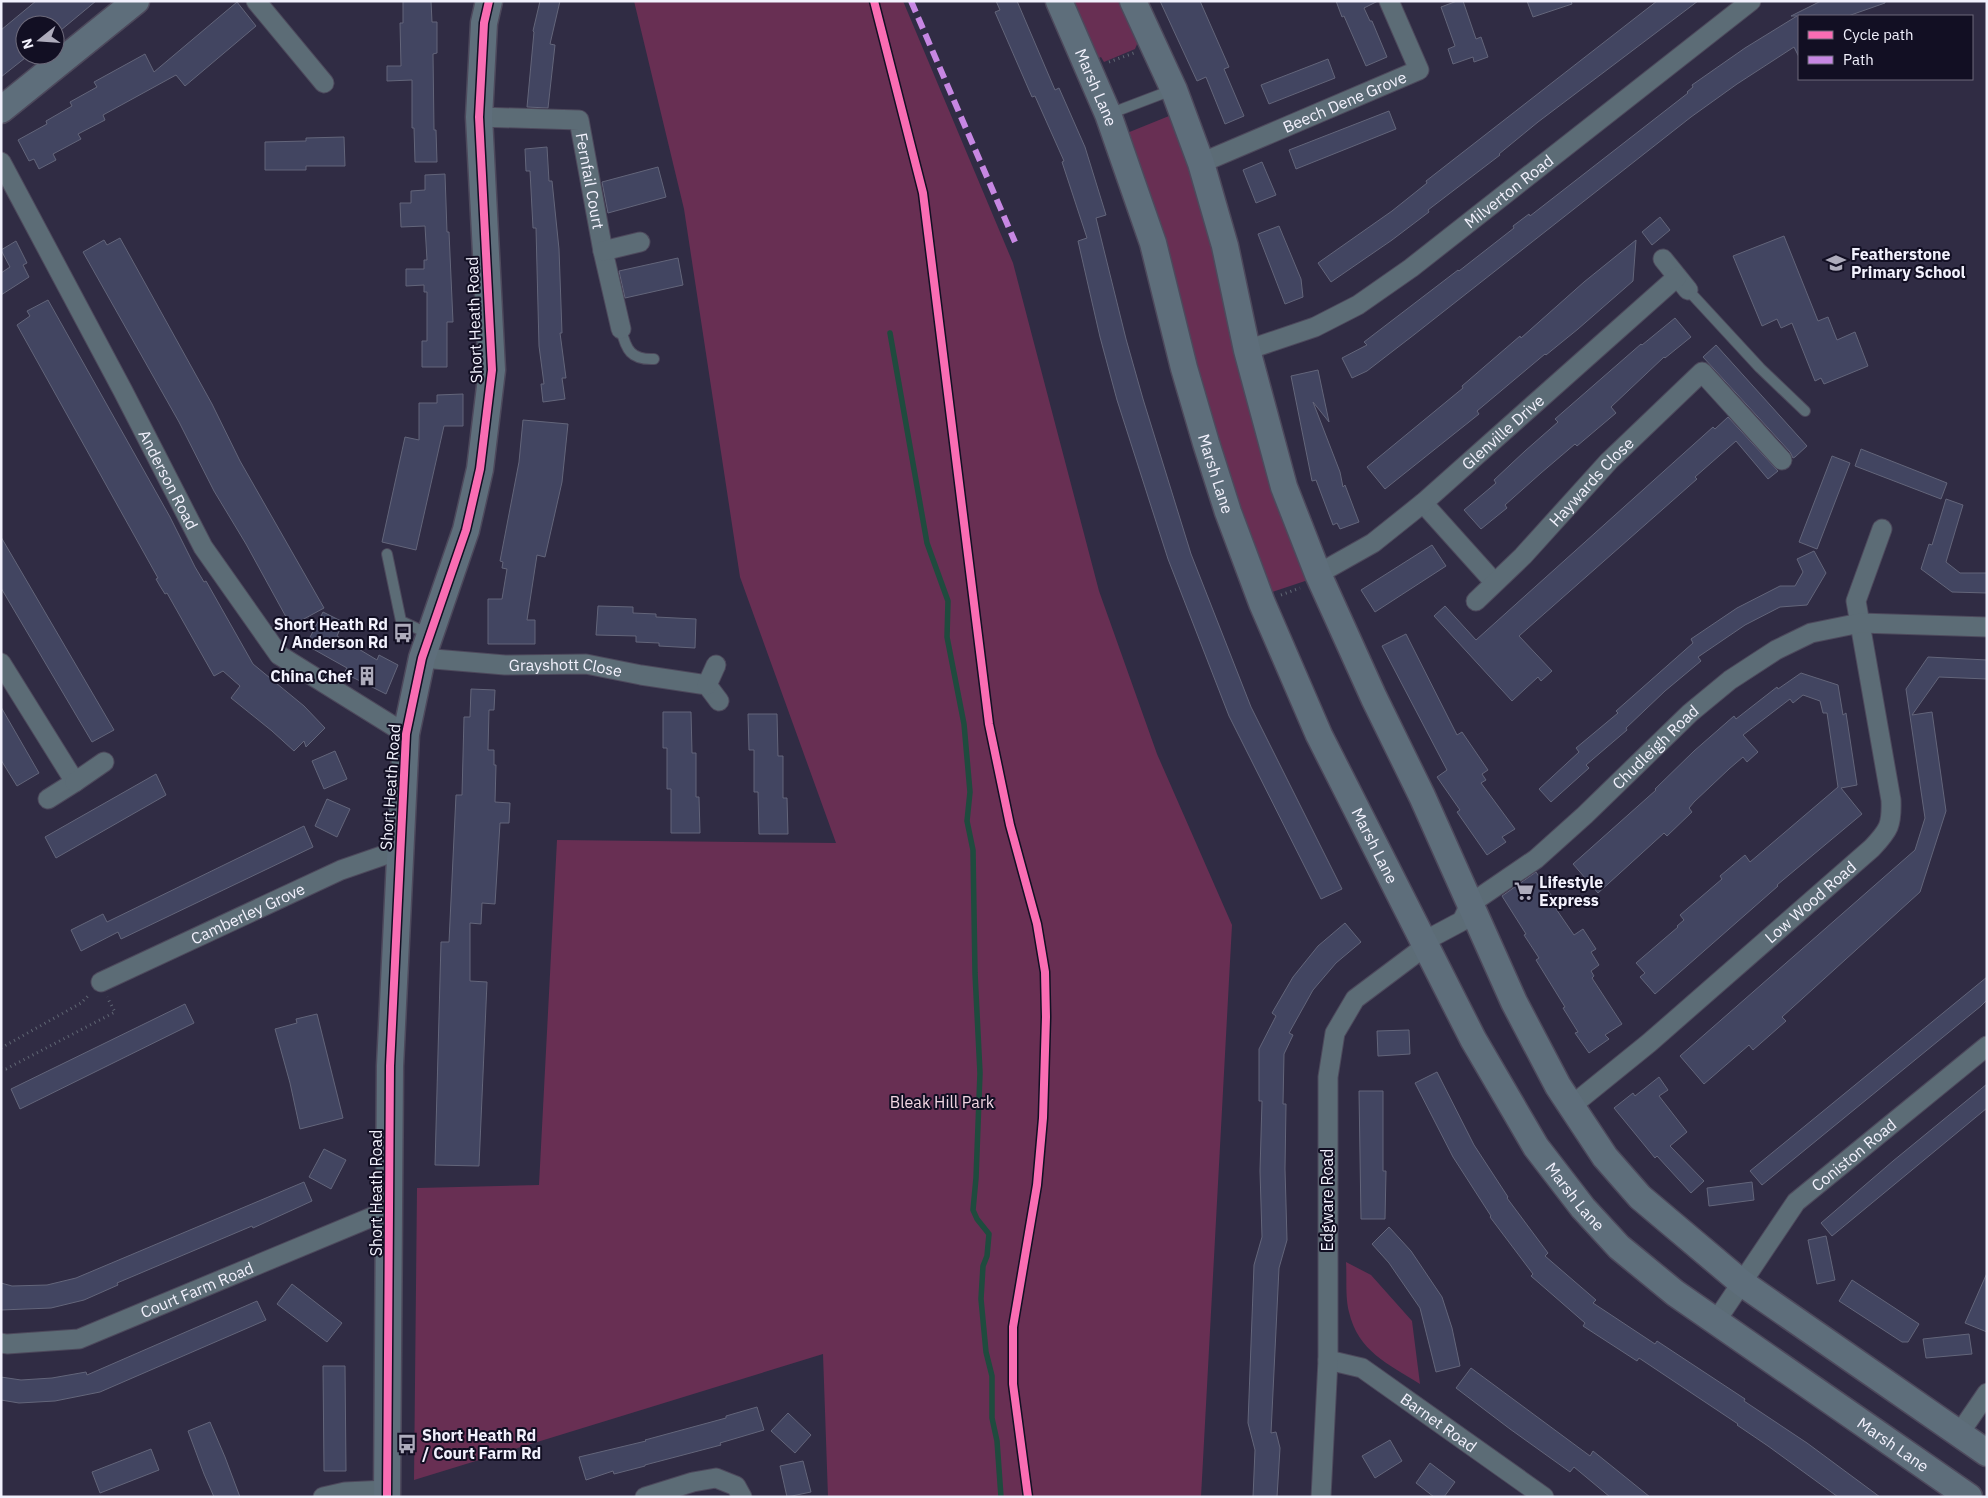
<svg xmlns="http://www.w3.org/2000/svg" width="1988" height="1498" font-family="'IBM Plex Sans',sans-serif">
	<style>
		.green { fill: #682f53 }
		.lines { fill: none; stroke-linecap: round; stroke-linejoin: round }
		.stream { stroke: #1f4b3e; stroke-width: 5.5 }
		.building { fill: #424561; stroke: #63657a }
		.lane-casing { stroke: #4d495c; stroke-width: 12 }
		.street-casing { stroke: #4d495c; stroke-width: 21 }
		.secondary-casing { stroke: #4d495c; stroke-width: 29 }
		.path { stroke: #606774; stroke-width: 3; stroke-dasharray: 1 4; stroke-linecap: butt }
		.lane { stroke: #5c6c76; stroke-width: 10 }
		.street { stroke: #5c6c76; stroke-width: 19 }
		.secondary { stroke: #5e6e7b; stroke-width: 26 }
		.quiet { stroke: #c787e3; stroke-width: 6; stroke-dasharray: 12 6; stroke-linecap: butt }
		.cycleway-casing { stroke: #120f23; stroke-width: 11 }
		.cycleway { stroke: #f96db3; stroke-width: 8 }
		.labels { text-anchor: middle; stroke-width: 4; stroke-linejoin: round; paint-order: stroke }
		.street-label { font-size: 16px; fill: #f2f1fd; stroke: #120f23 }
		.poi-label { font-size: 16px; font-weight: bold; fill: #f2f1fd; stroke: #120f23; text-anchor: start }
		.park-label { font-size: 16px; fill: #f2d6e3; stroke: #120f23 }
	</style>
	<rect width="100%" height="100%" fill="#302c44"/>
	<g class="green">
		<path d="M634,1h269l110,262 86,328 58,163 75,171 -31,572h-373l-5,-143 -409,126 3,-292 122,-3 18,-345 279,3 -96,-266 -56,-368z"/>
		<path d="M1068,1h52l18,41 -3,7 -31,13 -3,-5 -4,2z"/>
		<path d="M1169,116l5,1 3,3 131,460 -39,13 -33,-80 -109,-380z"/>
		<path d="M1346,1262l25,13 41,46 8,63c-32,-20 -62,-33 -71,-72 -4,-15 -2,-34 -3,-50z"/>
	</g>
	<g class="lines">
		<path class="stream" d="M890,333l37,210 21,58 -1,36 17,87 6,68 -3,29 6,29 2,123 5,100 -4,105 -3,32 4,9 12,15 -2,22 -4,10 -2,33 5,53 6,24v42l5,23 4,56"/>
	</g>
	<g class="building">
		<path d="M36,1h60l-41,34v-10h-30v33l-24,19v-47z"/>
		<path d="M403,1h28l1,21h5v31l-4,1 1,76h2l1,32h-22l-1,-34h-2v-48l-25,1v-15h14l-1,-43h3z"/>
		<path d="M540,1h20l-10,43 5,1 -7,63 -21,-1 7,-75 -1,-1z"/>
		<path d="M996,1h21l38,89 4,-2 26,59 21,68 -10,3 30,121 17,60 48,155 60,153 91,182 -21,10 -92,-183 -61,-157 -51,-159 -17,-63 -22,-96 9,-3 -25,-76 2,-1 -29,-65 -3,1 -37,-85 5,-2z"/>
		<path d="M1160,1h40l29,66 -5,2 20,47 -19,8 -19,-47 -9,4z"/>
		<path d="M1336,1h42l-14,7 6,13h2l15,36 -21,9 -22,-50 -2,1z"/>
		<path d="M1457,1h6l13,38 5,-2 7,20 -14,5 -1,-5 -20,7 -5,-15 7,-3 -14,-39z"/>
		<path d="M1527,1h44l1,3 -39,13z"/>
		<path d="M1657,1h41l-160,121 -39,32 1,1 -72,55 1,2 -37,28 -61,42 -13,-19 74,-52 35,-28 -1,-2z"/>
		<path d="M1821,1h64v2l-37,13h-49v41l-5,-10 -57,37 -46,33 -276,217 -48,37 -15,7 -10,-20 25,-13 -3,-3 94,-72 1,1 55,-43 -1,-2 16,-12 1,2 158,-123 -1,-1 6,-5 -1,-2 53,-37 52,-32h-6z"/>
		<path d="M237,2l19,24 -71,60 -9,-11 -73,40 2,5 -27,14 3,5 -28,15 3,6 -17,9 -5,-10 -5,2 -11,-21 29,-16 -1,-3 26,-15 -2,-4 27,-15 -3,-5 51,-28 9,18z"/>
		<path d="M1328,59l7,19 -66,26 -8,-19z"/>
		<path d="M1389,111l7,18 -100,40 -7,-19z"/>
		<path d="M344,137l1,29h-39v4h-41v-28l41,-1v-3z"/>
		<path d="M547,147l2,34h3l7,68 3,84h-2l6,45h-4l3,21 -22,3 -2,-18h3l-5,-38 -3,-118h-3l-3,-57h-4l-1,-22z"/>
		<path d="M1262,162l14,33 -20,8 -13,-33z"/>
		<path d="M658,167l8,30 -58,16 -6,-31z"/>
		<path d="M445,174l2,58h2l4,90h-6v45h-25v-26h5v-49h-3v-7l-18,1v-17h18v-9h3l-2,-34 -24,1 -1,-24h11v-12l14,-1v-15z"/>
		<path d="M1660,217l10,13 -18,15 -10,-13z"/>
		<path d="M1279,226l22,53 2,18 -18,7 -27,-70z"/>
		<path d="M1784,236l34,85 10,-4 9,23 18,-8 13,34 -44,18 -3,-6 -6,3 -23,-58 -11,5 -4,-9 -15,7 -29,-70z"/>
		<path d="M120,238l92,166 28,57 84,147 -33,18 -45,-82 -32,-53 -35,-69 -96,-170 21,-12 3,5z"/>
		<path d="M1636,240l-3,41 -55,48 -32,26 -1,-1 -68,57 2,3 -94,75 -18,-22 96,-79 -1,-2 58,-50 1,2 63,-56z"/>
		<path d="M16,241l11,22 -4,2 6,12 -28,18v-22l9,-6 -9,-17z"/>
		<path d="M678,258l5,27 -58,13 -6,-27z"/>
		<path d="M48,300l122,217 25,50 9,15 2,-1 47,83 51,42 21,22 -19,19 -2,-6 -10,10 -22,-20 -41,-33 9,-12 -17,-15 -9,5 -47,-83 -2,1 -5,-8 -4,-7 2,-1 -141,-253 13,-9 -3,-5z"/>
		<path d="M1675,318l16,19 -26,21 -1,-1 -53,50 5,6 -39,33 -2,-2 -34,29 -36,32 2,3 -26,21 -17,-19 32,-27 -2,-3 31,-29 33,-29 -3,-3 86,-75 1,1z"/>
		<path d="M1716,345l91,101 -12,11 -2,1 -3,-6 -87,-95z"/>
		<path d="M1318,370l11,52 -16,-20 27,70 3,15 2,-2 14,37 -19,7 -3,-6 -4,2 -17,-45 -4,1 -21,-105z"/>
		<path d="M463,394v32h-19l-28,124 -34,-8 23,-105 14,3v-37h18v-8z"/>
		<path d="M1728,417l50,54 -10,8 -32,-38 -41,36 2,2 -178,157 33,35 -11,10 -3,-4 -26,24 -78,-85 11,-10 31,34 237,-213 2,2z"/>
		<path d="M523,420l45,4 -6,58 -17,75 -8,-2 -10,65h8v24h-47v-45h14l5,-30 -5,-1 1,-6 -3,-1 19,-99z"/>
		<path d="M1861,449l86,34 -6,16 -86,-33z"/>
		<path d="M1832,456l18,7 -33,86 -18,-7z"/>
		<path d="M1946,499l17,6 -17,57 14,11h27v20l-35,-1 -31,-23 8,-25 3,1z"/>
		<path d="M1,537l113,193 -22,12 -91,-154z"/>
		<path d="M1432,545l14,21 -71,46 -14,-22z"/>
		<path d="M1814,551l12,22 -19,32 -27,2 -35,18 -47,32 3,4 -36,30 -39,37 1,2 -41,35 3,3 -38,34 -12,-13 40,-37 -3,-4 42,-35 -2,-2 77,-68 -2,-4 46,-31 43,-22h15l8,-14 -6,-13z"/>
		<path d="M598,606l35,1v6l23,1v3l40,2 -1,29 -36,-2v-3l-23,-1v-6l-40,-1z"/>
		<path d="M323,612l20,10 -6,14 40,24 2,-5 19,10 -12,29 -42,-21 3,-5 -41,-23z"/>
		<path d="M1406,634l51,101 5,-3 26,38 -6,4 4,6 -5,3 34,46 -13,8 4,5 -19,13 -30,-43 3,-2 -23,-33 10,-7 -65,-124z"/>
		<path d="M1928,657l59,3v19l-48,-2 -27,38 20,-3 14,99 -26,81 -138,125 4,4 -33,29 -4,-5 -45,39 -24,-28 235,-206 10,-32 -19,-129z"/>
		<path d="M1801,673l37,12 5,30 3,-2 11,72 -16,3 21,26 -85,71 1,1 -123,108 -15,-17 5,-4 -9,-10 42,-36 -1,-1 7,-6 -4,-5 42,-36 -2,-3 25,-21 5,7 88,-75 -11,-74h-4l-3,-12 -17,-6 -10,8 -3,-4 -47,36 15,17 -11,10 -4,-5 -14,12 -35,33 -5,6 3,4 -25,24 -3,-3 -66,60 -25,-29 83,-74 -1,-1 39,-38 40,-35 2,3 41,-32 1,2z"/>
		<path d="M471,689l24,1 -1,20h-5l-1,40h6v15h2l-1,37 15,1 -1,20h-9l-5,81 -13,-1 -1,21 -11,-1v58l17,1 -8,184 -44,-1 6,-223h8l7,-147h6l2,-78h6z"/>
		<path d="M1,707l38,66 -22,13 -16,-26z"/>
		<path d="M663,712h28l1,41h4v44h3l1,36h-29v-44h-4v-41h-4z"/>
		<path d="M748,714h29l1,42h5v42h4l1,36h-29l-1,-42h-4v-42h-5z"/>
		<path d="M335,751l12,28 -23,10 -12,-28z"/>
		<path d="M156,774l10,21 -110,63 -11,-21z"/>
		<path d="M327,799l23,10 -13,28 -22,-11z"/>
		<path d="M304,826l9,21 -192,92 -3,-7 -37,19 -10,-21 32,-16 4,8z"/>
		<path d="M1536,872l21,32 -3,2 20,29 9,-6 13,20 -5,3 8,13 -8,6 3,5 -2,2 30,46 -17,11 4,4 -20,14 -14,-20 3,-1 -15,-24 2,-1 -29,-47 3,-2 -15,-23 2,-1 -24,-38z"/>
		<path d="M1345,923l16,19 -25,21 -23,27 -24,43 4,2 -9,19 -1,50h3l-1,65 2,71 -8,28 -8,165 5,-1 4,16 -3,49h-24l2,-47 -7,-27 6,-158 8,-28 -2,-66 2,-70h-3v-52l17,-33 -4,-3 21,-36 25,-31z"/>
		<path d="M1987,977v23l-6,6 -219,179 -12,-14z"/>
		<path d="M185,1004l9,19 -174,86 -9,-20z"/>
		<path d="M317,1014l26,104 -43,11 -10,-46 -15,-54 22,-6 -1,-4z"/>
		<path d="M1409,1030l1,24 -32,2 -1,-25z"/>
		<path d="M1437,1072l37,73 34,52 -1,1 41,55 -3,3 51,44 -3,3 62,41 2,-3 88,58 -1,2 63,42 73,54h-42l-70,-51 -31,-21 1,-1 -99,-66 -2,3 -54,-35 2,-3 -54,-47 2,-2 -43,-57 1,-1 -38,-59 -38,-74z"/>
		<path d="M1659,1077l9,13 -9,6 28,36 -17,14 34,35 -13,12 -34,-37 -2,2 -41,-50 19,-15 2,3z"/>
		<path d="M1987,1084v24l-155,128 -11,-13 72,-62z"/>
		<path d="M1359,1091h24v80h3l-1,48h-24z"/>
		<path d="M324,1149l22,11 -15,29 -22,-12z"/>
		<path d="M304,1182l8,19 -59,27 -1,-2 -135,57 1,2 -34,15 -33,8 -50,2v-27l11,3 35,-1 29,-7z"/>
		<path d="M1752,1182l2,18 -45,6 -2,-18z"/>
		<path d="M1389,1227l22,24 31,46 10,31 8,38 -24,6 -16,-64 -31,-45 -17,-19z"/>
		<path d="M1826,1236l9,44 -18,4 -9,-44z"/>
		<path d="M1987,1273v59l-22,-9z"/>
		<path d="M1852,1280l67,44 -11,18h-6l-63,-41z"/>
		<path d="M292,1284l50,39 -15,19 -50,-38z"/>
		<path d="M257,1301l9,19 -166,72 -45,9 -36,2 -18,-3v-23l20,3 31,-2 34,-6 1,3z"/>
		<path d="M1969,1334l3,20 -46,4 -3,-19z"/>
		<path d="M323,1366h22l1,105h-22z"/>
		<path d="M1471,1368l119,88 3,-5 57,46h-40l-36,-30 -4,5 -60,-43 -54,-41z"/>
		<path d="M757,1407l7,23 -44,13 1,2 -76,20v1l-31,8 -1,-3 -27,9 -7,-23 67,-16 -1,-1 81,-22v-2z"/>
		<path d="M788,1413l23,22 -16,18 -24,-22z"/>
		<path d="M210,1422l15,35 15,40h-26l-10,-23 -16,-43z"/>
		<path d="M1390,1440l12,21 -27,17 -13,-22z"/>
		<path d="M151,1449l8,21 -59,23 -8,-21z"/>
		<path d="M803,1461l8,31 -24,5 -7,-31z"/>
		<path d="M1430,1463l25,19 -11,15h-10l-18,-14z"/>
	</g>
	<g class="lines">
		<defs>
			<g id="lane">
				<path d="M1109,114l63,-24"/>
				<path d="M1688,290l72,78 45,43"/>
				<path d="M621,329c5,21 10,31 33,30"/>
				<path d="M387,554l14,67 28,13"/>
			</g>
			<g id="street">
				<path d="M256,1l68,82"/>
				<path id="s1" d="M479,117l100,3 24,131 18,78"/>
				<path id="s2" d="M1,162l122,229 80,156 76,108 127,79"/>
				<path id="s3" d="M1201,163l218,-93 -30,-69"/>
				<path d="M603,251l37,-9"/>
				<path d="M1663,259l25,31"/>
				<path id="s4" d="M1247,350l68,-23 43,-22 53,-37 340,-267"/>
				<path d="M1423,503l71,79"/>
				<path id="s5" d="M1318,574l55,-31 50,-40 254,-226"/>
				<path id="s6" d="M1476,601l47,-45 86,-95 93,-89 80,88"/>
				<path id="s7" d="M422,658l83,7 81,-1 55,11 66,10 12,16"/>
				<path d="M1,663l74,119 -27,17"/>
				<path d="M707,685l9,-20"/>
				<path d="M75,782l29,-20"/>
				<path id="s8" d="M101,982l240,-112 58,-20"/>
				<path id="s9" d="M1570,1107l79,-64 223,-195c17,-18 20,-23 19,-48l-35,-199 26,-72"/>
				<path id="s10" d="M1716,1321l80,-119 191,-156"/>
				<path id="s11" d="M1,1343l6,1 72,-5 293,-122 17,-1"/>
				<path id="s12" d="M1328,1360l34,8 182,129"/>
				<path d="M1959,1434l28,-41"/>
				<path d="M323,1497l22,-5 41,-2"/>
				<path d="M645,1497l48,-15 23,-4 20,8 6,11"/>
				<path id="s13" d="M1321,1497l7,-137v-283l7,-44 20,-34 72,-54 5,-8 30,-16 8,-17 66,-45 49,-44 105,-102 40,-33 46,-30 35,-17 49,-10 127,4"/>
			</g>
			<g id="secondary">
				<path id="s14" d="M1059,1l49,113 45,129 31,125 22,75 22,69 34,91 57,132 154,304 63,108 47,61 36,39 56,46 294,204"/>
				<path d="M1133,1l41,89 27,73 24,83 22,104 37,137 34,87 56,124 48,98 92,206 44,84 47,71 35,40 102,86 245,170"/>
				<path d="M1,110l135,-109"/>
				<path d="M387,1497l3,-431 16,-332 16,-76 44,-128 14,-61 12,-99 -13,-253 5,-94 5,-22"/>
			</g>
		</defs>
		<use href="#lane" class="lane-casing"/>
		<use href="#street" class="street-casing"/>
		<use href="#secondary" class="secondary-casing"/>
		<g class="path">
			<path d="M1109,62l25,-9"/>
			<path d="M1281,595l19,-7"/>
			<path d="M1,1048l80,-45 8,-8"/>
			<path d="M1,1068l5,1 109,-57 -8,-15"/>
		</g>
		<use href="#lane" class="lane"/>
		<use href="#street" class="street"/>
		<use href="#secondary" class="secondary"/>
		<path class="quiet" d="M911,1l104,241"/>
		<defs>
			<g id="cycleway">
				<path d="M874,1l49,192 66,531 21,101 27,99 8,48 1,45 -3,101 -6,67 -24,142v57l15,113"/>
				<path d="M387,1497l3,-431 16,-332 16,-76 44,-128 14,-61 12,-99 -13,-253 5,-94 5,-22"/>
			</g>
		</defs>
		<use href="#cycleway" class="cycleway-casing"/>
		<use href="#cycleway" class="cycleway"/>
	</g>
	<defs>
		<symbol id="school-bare" viewBox="-9 -9 18 18"><path d="M0-5L7-2L0 1L-7-2ZM-4 1L0 2.5L4 1V4Q0 6-4 4Z" fill="#aeacbc" stroke="#120f23" stroke-width="2.5" paint-order="stroke"/></symbol>
		<symbol id="bus-bare" viewBox="-9 -9 18 18"><path d="M-5-6H5V4H4V6H2V4H-2V6H-4V4H-5ZM-3.5-4V0h7V-4ZM-3.5 1.2v1.5H-2V1.2ZM2 1.2v1.5H3.5V1.2Z" fill="#aeacbc" stroke="#120f23" stroke-width="2.5" paint-order="stroke"/></symbol>
		<symbol id="building-bare" viewBox="-9 -9 18 18"><path d="M-4-6H4V6H1V3H-1V6H-4ZM-2.5-4.3h1.7v1.8h-1.7ZM.8-4.3h1.7v1.8H.8ZM-2.5-1h1.7V.8h-1.7ZM.8-1h1.7V.8H.8Z" fill="#aeacbc" stroke="#120f23" stroke-width="2.5" paint-order="stroke"/></symbol>
		<symbol id="supermarket-bare" viewBox="-9 -9 18 18"><path d="M-6-5.5h2.5l.6 2H6L4.5 2H-2.5L-4.4-4H-6ZM-1.5 3.2a1.3 1.3 0 1 0 .1 0ZM3 3.2a1.3 1.3 0 1 0 .1 0Z" fill="#aeacbc" stroke="#120f23" stroke-width="2.5" paint-order="stroke"/></symbol>
	</defs>
	<g fill-rule="evenodd">
		<use href="#school-bare" x="1822" y="249" width="28" height="28"/>
		<use href="#bus-bare" x="389" y="619" width="28" height="28"/>
		<use href="#building-bare" x="353" y="662" width="28" height="28"/>
		<use href="#supermarket-bare" x="1510" y="877" width="28" height="28"/>
		<use href="#bus-bare" x="393" y="1430" width="28" height="28"/>
	</g>
	<g class="labels">
		<g class="street-label">
			<text dy="6" stroke="none"><textPath href="#s14" startOffset="94">Marsh Lane</textPath></text>
			<text dy="6" stroke="none"><textPath href="#s3" startOffset="156">Beech Dene Grove</textPath></text>
			<text dy="6" stroke="none"><textPath href="#s1" startOffset="162">Fernfail Court</textPath></text>
			<text dy="6" stroke="none"><textPath href="#s4" startOffset="309">Milverton Road</textPath></text>
			<text transform="translate(474 320) rotate(-92)" y="6">Short Heath Road</text>
			<text dy="6" stroke="none"><textPath href="#s5" startOffset="234">Glenville Drive</textPath></text>
			<text dy="6" stroke="none"><textPath href="#s14" startOffset="499">Marsh Lane</textPath></text>
			<text dy="6" stroke="none"><textPath href="#s2" startOffset="359">Anderson Road</textPath></text>
			<text dy="6" stroke="none"><textPath href="#s6" startOffset="166">Haywards Close</textPath></text>
			<text dy="6" stroke="none"><textPath href="#s7" startOffset="144">Grayshott Close</textPath></text>
			<text dy="6" stroke="none"><textPath href="#s13" startOffset="900">Chudleigh Road</textPath></text>
			<text transform="translate(390 787) rotate(-86)" y="6">Short Heath Road</text>
			<text dy="6" stroke="none"><textPath href="#s14" startOffset="904">Marsh Lane</textPath></text>
			<text dy="6" stroke="none"><textPath href="#s9" startOffset="316">Low Wood Road</textPath></text>
			<text dy="6" stroke="none"><textPath href="#s8" startOffset="162">Camberley Grove</textPath></text>
			<text dy="6" stroke="none"><textPath href="#s10" startOffset="218">Coniston Road</textPath></text>
			<text transform="translate(376 1193) rotate(-90)" y="6">Short Heath Road</text>
			<text dy="6" stroke="none"><textPath href="#s14" startOffset="1309">Marsh Lane</textPath></text>
			<text transform="translate(1327 1200) rotate(-90)" y="6">Edgware Road</text>
			<text dy="6" stroke="none"><textPath href="#s11" startOffset="206">Court Farm Road</textPath></text>
			<text dy="6" stroke="none"><textPath href="#s12" startOffset="129">Barnet Road</textPath></text>
			<text dy="6" stroke="none"><textPath href="#s14" startOffset="1714">Marsh Lane</textPath></text>
		</g>
		<g class="poi-label">
			<text x="1851" y="260">Featherstone<tspan x="1851" dy="18">Primary School</tspan></text>
			<text x="388" y="630" text-anchor="end">Short Heath Rd<tspan x="388" dy="18">/ Anderson Rd</tspan></text>
			<text x="352" y="682" text-anchor="end">China Chef</text>
			<text x="1539" y="888">Lifestyle<tspan x="1539" dy="18">Express</tspan></text>
			<text x="422" y="1441">Short Heath Rd<tspan x="422" dy="18">/ Court Farm Rd</tspan></text>
		</g>
		<g class="park-label">
			<text x="942" y="1108">Bleak Hill Park</text>
		</g>
	</g>
	<rect width="1988" height="1498" fill="none" stroke="#f2f1fd" stroke-width="5"/>
	<rect x="1798" y="15" width="175" height="65" fill="#120f23" stroke="#6c697a"/>
	<rect x="1808" y="31" width="25" height="8" fill="#f96db3" stroke="#6c697a"/>
	<text x="1843" y="40" font-size="15" fill="#f2f1fd">Cycle path</text>
	<rect x="1808" y="56" width="25" height="8" fill="#c787e3" stroke="#6c697a"/>
	<text x="1843" y="65" font-size="15" fill="#f2f1fd">Path</text>
	<g transform="translate(40 40) rotate(253)"><circle r="24" fill="#120f23" stroke="#6c697a"/>
	<path d="M0-4L9 19L0 12L-9 19Z" fill="#aeacbc"/>
	<text y="-8" font-size="14" font-weight="bold" text-anchor="middle" fill="#f2f1fd">N</text>
	</g>
</svg>
